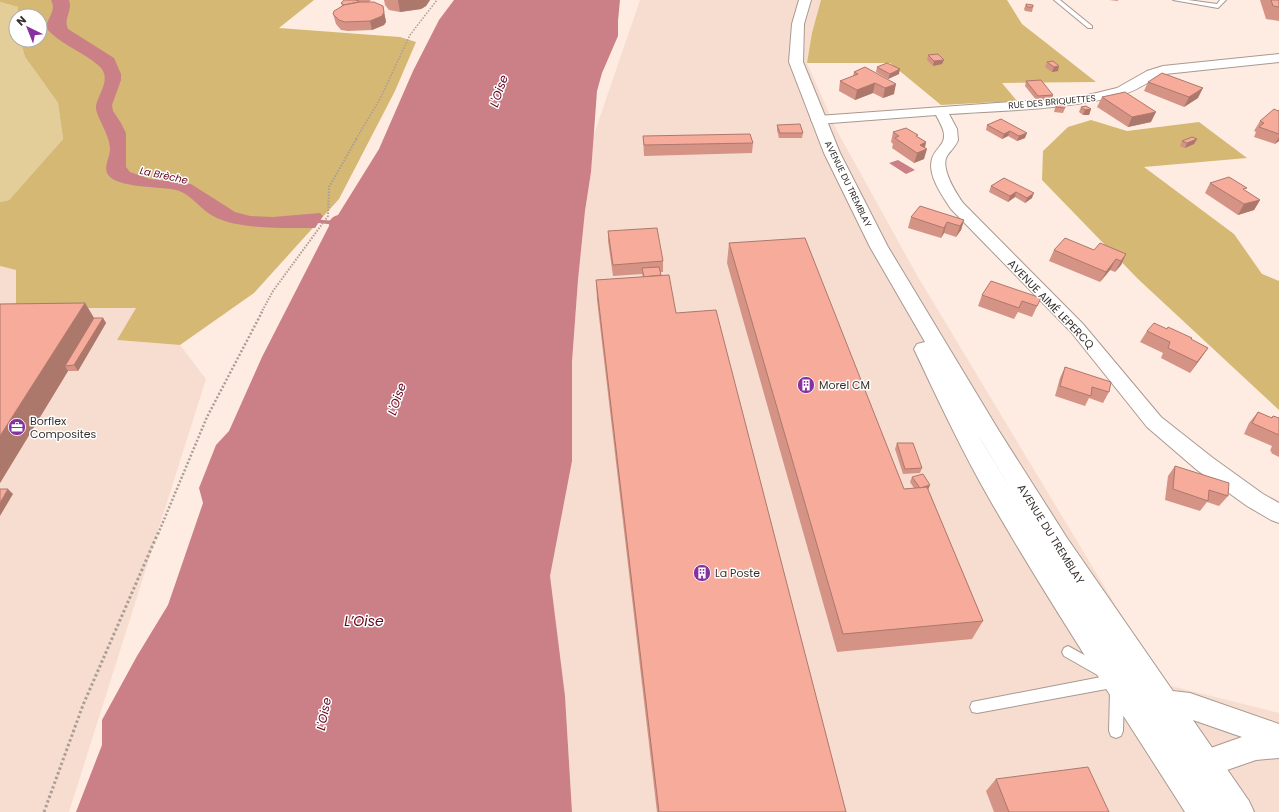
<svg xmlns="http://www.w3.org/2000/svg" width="1279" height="812" font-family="Poppins,sans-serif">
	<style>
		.built { fill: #f6ddd0 }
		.green { fill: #e3ce9a }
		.forest { fill: #d4b874 }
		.water { fill: #ca8086 }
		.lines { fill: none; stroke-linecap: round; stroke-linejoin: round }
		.stream { fill: #ca8086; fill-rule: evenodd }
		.lane-casing { stroke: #a99990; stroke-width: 2 }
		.street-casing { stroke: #a99990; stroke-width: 2 }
		.secondary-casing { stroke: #a99990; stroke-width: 2 }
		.path-far3 { stroke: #aa9d96; stroke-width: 1.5; stroke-dasharray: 1.5 1.5; stroke-linecap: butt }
		.path-far2 { stroke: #aa9d96; stroke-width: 2; stroke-dasharray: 1.5 1.5; stroke-linecap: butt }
		.path-far1 { stroke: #aa9d96; stroke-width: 2.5; stroke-dasharray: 2 2; stroke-linecap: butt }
		.path { stroke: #aa9d96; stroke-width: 3; stroke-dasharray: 2.5 2.5; stroke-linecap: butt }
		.lane { fill: #fff; fill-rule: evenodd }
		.street { fill: #fff; fill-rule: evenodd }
		.secondary { fill: #fff; fill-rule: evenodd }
		.wall { fill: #d49385 }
		.shaded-wall { fill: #ad786c }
		.building { fill: #f7ab9b; stroke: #ad786c }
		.labels { text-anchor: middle; stroke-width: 3; stroke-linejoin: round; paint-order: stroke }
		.far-street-label { font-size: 9px; fill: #37312d; stroke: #fff }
		.far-water-label { font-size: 10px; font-style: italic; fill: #630620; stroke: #fff }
		.street-label { font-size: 11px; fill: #37312d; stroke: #fff }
		.poi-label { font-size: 11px; fill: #37312d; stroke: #fff; text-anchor: start }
		.water-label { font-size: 12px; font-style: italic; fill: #630620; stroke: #fff }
		.near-water-label { font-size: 14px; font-style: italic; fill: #630620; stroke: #fff }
	</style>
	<rect width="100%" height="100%" fill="#feece2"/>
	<g class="built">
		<path d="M640,0h184l-17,63 29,66 82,148 245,407 116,29v99h-707l-7,-116 -17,-120 24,-115v-99l6,-82 7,-69 6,-39 2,-35z"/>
		<path d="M0,266l16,4v38h120l-19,32 63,5 26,34 -137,433h-69z"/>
	</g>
	<path class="green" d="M0,2l18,5v9h-2v24h4l5,17 33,46 5,36 -54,61 -9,2z"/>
	<g class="forest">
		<path d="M0,0h314l-35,28 121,9 16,5 -21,49 -56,108 -85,94 -74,52 -63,-5 19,-32h-120v-38l-16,-4v-64l9,-2 54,-61 -5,-36 -33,-46 -5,-17h20v-24h-22v-9l-18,-5z"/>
		<path d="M821,0h186l15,24 74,58 -94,1 15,18 -76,4 -51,-42h-83l5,-30z"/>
		<path d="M1091,120l36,11 72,-9 48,36 -103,9 90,67 28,40 17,7v129l-141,-131 -96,-99 1,-29 25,-24z"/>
	</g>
	<g class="water">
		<path d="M51,0h18c4,11 -6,18 -1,29l46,29 7,16v6l-9,25 1,6 8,12 5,10v34l4,5 20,7 41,5 44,28 15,4 23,1 47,-4 3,3 -8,12c-29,0 -77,2 -102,-12 -13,-7 -23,-23 -37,-26 -16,-4 -61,-1 -69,-17 -3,-6 3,-17 3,-24 0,-15 -15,-33 -14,-43 2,-12 14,-24 6,-37 -2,-3 -6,-5 -9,-8 -15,-11 -35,-19 -47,-33 1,-10 11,-17 5,-28z"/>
		<path d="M454,0h166l-2,21v15l-16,37 -5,18 -6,81 -6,39 -7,69 -6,82v99l-22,115 15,120 7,116h-496l26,-67v-25l35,-64 31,-51 35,-102 -4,-15 17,-43 13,-14 33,-74 67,-131c0,-7 3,-9 9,-11l41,-66 34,-78 26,-51z"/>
		<path d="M898,160l17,10 -9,4 -17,-11z"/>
	</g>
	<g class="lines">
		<path class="stream" d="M311,219l26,2 3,2 -3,2 -28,-3v-2z"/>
		<defs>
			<g id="lane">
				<path d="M1054,0h6l32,26v2h-4z"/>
				<path d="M1173,0h15l29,4 3,-4h6l-8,8z"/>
				<path d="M1068,646l40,22 1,4 -1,4 7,-1 5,2 1,4 -3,5 4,2 2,4 -1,39 -2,5 -5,2 -5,-2 -2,-5 1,-39 2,-4 -135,25 -5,-1 -2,-5 2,-5 5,-1 124,-24 -37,-21 -2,-4 2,-4z"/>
			</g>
			<g id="street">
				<path d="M1279,54v8l-114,12c-14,5 -26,16 -41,20 -56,16 -116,16 -175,20l8,15 1,11c-2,6 -7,10 -11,16 -7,12 9,37 16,47l120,121 78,93 52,41 50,36 16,9v20l-8,-3 -24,-14 -50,-36 -50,-43 -76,-95 -120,-123c-8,-12 -24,-34 -19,-50 1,-5 5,-9 8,-13 9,-10 1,-21 -4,-31l-118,9 -5,-1 -2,-3 2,-3 5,-1 262,-19 37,-9 30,-17 16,-5z"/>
				<path d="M1156,689l34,4 89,31v34l-23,2 -61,21 -10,-4 -4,-10 4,-10 57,-20 -52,-18 -34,-4 -9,-4 -4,-9 4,-9z"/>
			</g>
			<path id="secondary" d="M799,0h12l-7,24 -1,38 37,91 48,94 111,184 68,107 182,263 5,11h-35l-1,-3 1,3h-34c-66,-104 -134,-206 -195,-312 -28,-49 -52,-100 -76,-151l3,-5 8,-2 -55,-95 -46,-94 -35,-91 3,-38zM979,436l4,7 46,77z"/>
		</defs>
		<use href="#lane" class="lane-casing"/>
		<use href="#street" class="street-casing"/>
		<use href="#secondary" class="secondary-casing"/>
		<path class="path-far3" d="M356,139l24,-40 30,-64 27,-35"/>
		<path class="path-far2" d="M261,313l12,-22 55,-75 1,-29 28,-49"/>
		<path class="path-far1" d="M158,534l49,-117 55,-105"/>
		<path class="path" d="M44,812l39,-107 75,-172"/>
		<use href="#lane" class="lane"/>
		<use href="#street" class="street"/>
		<use href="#secondary" class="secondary"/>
	</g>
	<g class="wall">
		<path d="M344,0h27l-2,2 14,4 3,16 -2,3 -12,5 -24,1 -7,-1 -5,-6 -3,-10 9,-8 -1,-3z"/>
		<path d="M384,0h46l-4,6 -5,3 -21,3 -11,-2 -4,-5z"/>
		<path d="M1109,0h9v1z"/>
		<path d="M1260,0h19v21l-13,-2z"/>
		<path d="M1026,4l7,3 -1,5 -7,-1 -1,-2z"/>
		<path d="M928,55l14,9 -9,2 -6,-6z"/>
		<path d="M1053,61l5,10 -6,1 -7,-5 2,-5z"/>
		<path d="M865,67l29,27 -11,4 -10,-5 -18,7 -16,-9 1,-10 13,-5 1,-4z"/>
		<path d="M877,67l22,7 -11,5 -12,-7z"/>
		<path d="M1026,81l27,14 -1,5 -15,1 -12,-15z"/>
		<path d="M1148,82l50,16 -14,9 -40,-16z"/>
		<path d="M1102,97l49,25 -23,5 -31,-20z"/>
		<path d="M1056,104l9,4 -2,5 -9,-1z"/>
		<path d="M1081,107l10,2 -2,6h-6l-4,-3z"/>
		<path d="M1279,110v31l-4,3 -21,-7 2,-5 -2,-1 6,-10z"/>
		<path d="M1001,119l24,19 -8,3 -9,-5 -6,3 -16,-9 1,-5z"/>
		<path d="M777,125l26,8 -1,5h-23l-2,-8z"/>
		<path d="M893,132l25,5 8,5 -1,6 -1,11 -10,4 -22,-15 1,-4 -2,-2z"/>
		<path d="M643,136l110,7 -1,10 -108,3z"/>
		<path d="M1197,139l-3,5 -9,4 -5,-2 2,-5z"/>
		<path d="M1004,178l28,20 -7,5 -10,-6 -7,5 -19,-10 2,-6z"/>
		<path d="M1210,183l36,8 14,9 -6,10 -16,5 -33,-22z"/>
		<path d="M911,217l53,3 -3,10 -5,7 -12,-4 -3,5 -33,-10z"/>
		<path d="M608,231l55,30v11h-3l1,3 15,38 170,499h-189l-60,-512 -1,-20 47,-3 -1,-3 -29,2 -5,-35z"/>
		<path d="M729,243l175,246 10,-1 -4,-6 2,-5 16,13 55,131 -11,18 -135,13 -110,-389z"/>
		<path d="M1054,250h40l32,4 -5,11 -6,7 -5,-2 -10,12 -51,-21z"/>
		<path d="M982,295l59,3 -9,19 -14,-5 -4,7 -36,-13z"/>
		<path d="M85,303l9,15h9l3,5 -28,48h-10l-68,112v-179z"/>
		<path d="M1147,331l45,7 -1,2 17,8 -7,10 -11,15 -29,-15 2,-5 -23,-11z"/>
		<path d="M1065,367l44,25 -6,11 -14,-5 -4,8 -30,-10 5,-18z"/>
		<path d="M1258,412l13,6 2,-2 6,2v39l-8,-4 1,-1 -2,-1 2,-5 -28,-12 5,-11z"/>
		<path d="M897,443l25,25 -2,5 -17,1 -8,-25z"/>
		<path d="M1175,466l53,30 -9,10 -12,-4 -7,9 -35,-11 3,-24z"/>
		<path d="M996,779l113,33h-115l-8,-21z"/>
	</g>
	<g class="shaded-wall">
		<path d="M398,0h32l-4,6 -5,3 -21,3z"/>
		<path d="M384,12l2,10 -2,3 -12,5 -2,-9z"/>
		<path d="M944,60l-2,4 -9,2 1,-5z"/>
		<path d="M1059,66l-1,5 -6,1 2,-5z"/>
		<path d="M900,69l-1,5 -11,5 2,-5z"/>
		<path d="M875,83l-2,10 -18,7 2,-10z"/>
		<path d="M896,84l-2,10 -11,4 2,-10z"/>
		<path d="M1203,88l-5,10 -14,9 5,-10z"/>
		<path d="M1091,109l-2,6h-6l2,-5z"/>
		<path d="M1156,112l-5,10 -23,5 4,-10z"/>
		<path d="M1010,131l-2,5 -6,3 2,-5z"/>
		<path d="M1027,133l-2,5 -8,3 2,-5z"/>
		<path d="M1279,137v4l-4,3z"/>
		<path d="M1197,139l-3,5 -9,4 2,-5z"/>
		<path d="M926,142l-2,8 3,-1 -3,10 -10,4 6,-18z"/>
		<path d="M1016,192l-1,5 -7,5 2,-6z"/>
		<path d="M1034,193l-2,5 -7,5 2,-5z"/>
		<path d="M1260,200l-6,10 -16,5 6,-11z"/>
		<path d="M964,220l-3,10 -5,7 4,-11z"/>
		<path d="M947,222l-3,11 -3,5 3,-10z"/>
		<path d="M1126,254l-5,11 -6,7 6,-11z"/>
		<path d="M1116,259l-6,11 -10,12 6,-10z"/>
		<path d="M85,303l12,20 -32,43 3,5 -68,112v-47z"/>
		<path d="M103,318l3,5 -28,48 -4,-6z"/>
		<path d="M1208,348l-7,10 -11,15 7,-11z"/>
		<path d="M930,485l-2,5 -8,-2z"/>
		<path d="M8,489l5,5 -13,22v-13z"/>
	</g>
	<g class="building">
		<path d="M344,0h11l4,1 -1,1 -14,3 -3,-2z"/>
		<path d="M1271,0h8v7l-6,-1z"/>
		<path d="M360,2h14l9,4 1,6 -2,4 -12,5 -25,1 -6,-2 -6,-6 1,-3 10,-6z"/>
		<path d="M1026,4l7,1v2h-6z"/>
		<path d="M938,54l6,6 -10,1 -6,-6z"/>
		<path d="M1053,61l6,5 -5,1 -7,-5z"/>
		<path d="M887,63l13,6 -10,5 -13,-7z"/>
		<path d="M865,67l31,17 -11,4 -10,-5 -18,7 -17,-9 18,-7 -4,-2z"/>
		<path d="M1162,73l41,15 -14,9 -41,-15z"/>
		<path d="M1041,80l12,15 -15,1 -12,-15z"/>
		<path d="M1125,92l31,20 -24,5 -30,-20z"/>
		<path d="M1056,104l9,1v3l-9,-1z"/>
		<path d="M1086,106l5,3 -6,1 -4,-3z"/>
		<path d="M1274,109l4,2 1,-1v24l-20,-7 5,-4 -4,-2z"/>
		<path d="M1001,119l26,14 -8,3 -9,-5 -6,3 -17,-9z"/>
		<path d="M800,124l3,9h-23l-3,-8z"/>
		<path d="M906,128l12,7 -2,1 10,6 -6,3 7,4 -10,4 -22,-15 4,-2 -6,-4z"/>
		<path d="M750,134l3,9 -109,2 -1,-9z"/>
		<path d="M1192,137l5,2 -10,4 -5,-2z"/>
		<path d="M1229,177l18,11 -4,1 17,11 -16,4 -34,-21z"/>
		<path d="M1004,178l30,15 -7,5 -11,-6 -6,4 -19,-10z"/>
		<path d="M920,206l44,14 -4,6 -13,-4 -3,6 -33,-11z"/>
		<path d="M657,228l6,33 -50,4 -5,-34z"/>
		<path d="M805,238l99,251 23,-2 56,134 -140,13 -114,-391z"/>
		<path d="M1065,238l29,12 6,-7 26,11 -5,7 -5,-2 -10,13 -52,-22z"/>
		<path d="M659,267l2,8 -17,2 -2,-9z"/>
		<path d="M669,275l7,38 40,-3 130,502h-187l-63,-532z"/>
		<path d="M991,281l50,17 -4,8 -15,-5 -3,7 -37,-13z"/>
		<path d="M85,303l-85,133v-132z"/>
		<path d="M94,318h9l-29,47 -9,1z"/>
		<path d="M1154,323l13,6 1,-2 24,11 -1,1 17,9 -11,14 -29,-14 2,-6 -23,-11z"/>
		<path d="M1065,367l46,15 -2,10 -17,-5 -1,9 -31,-10z"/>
		<path d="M1258,412l14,6 1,-2 6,2v17l-27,-12z"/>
		<path d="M897,443h16l9,25 -17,1z"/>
		<path d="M1175,466l54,17 -1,13 -19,-6 -1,11 -35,-12z"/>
		<path d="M923,474l7,11 -10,3 -8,-11z"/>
		<path d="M0,489h8l-8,14z"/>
		<path d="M1088,767l21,45h-100l-13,-33z"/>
	</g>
	<defs>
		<symbol id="building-disc" viewBox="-11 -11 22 22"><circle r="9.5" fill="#87319e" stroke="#fff"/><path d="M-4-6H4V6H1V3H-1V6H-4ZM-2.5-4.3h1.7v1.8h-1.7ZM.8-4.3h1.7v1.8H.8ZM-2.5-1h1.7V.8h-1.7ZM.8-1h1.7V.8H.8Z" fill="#fff"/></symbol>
		<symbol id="office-disc" viewBox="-11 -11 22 22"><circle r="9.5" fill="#87319e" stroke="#fff"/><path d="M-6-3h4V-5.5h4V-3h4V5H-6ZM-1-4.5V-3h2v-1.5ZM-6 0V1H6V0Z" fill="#fff"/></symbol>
	</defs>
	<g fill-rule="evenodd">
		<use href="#building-disc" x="796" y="375" width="20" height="20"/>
		<use href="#office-disc" x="7" y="417" width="20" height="20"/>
		<use href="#building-disc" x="692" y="563" width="20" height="20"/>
	</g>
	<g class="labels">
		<g class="far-street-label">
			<text transform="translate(1052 102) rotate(-5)" y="3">RUE DES BRIQUETTES</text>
			<text transform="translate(848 184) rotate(64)" y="3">AVENUE DU TREMBLAY</text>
		</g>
		<g class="far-water-label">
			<text transform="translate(164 175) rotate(12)" y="4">La Brèche</text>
		</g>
		<g class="street-label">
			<text transform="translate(1051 304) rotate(46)" y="4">AVENUE AIMÉ LEPERCQ</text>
			<text transform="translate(1051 534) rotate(58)" y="4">AVENUE DU TREMBLAY</text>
		</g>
		<g class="poi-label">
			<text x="819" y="389">Morel CM</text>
			<text x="30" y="425">Borflex<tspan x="30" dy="13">Composites</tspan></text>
			<text x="715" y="577">La Poste</text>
		</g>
		<g class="water-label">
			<text transform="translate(499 91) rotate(-71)" y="4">L'Oise</text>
			<text transform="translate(397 399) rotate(-71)" y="4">L'Oise</text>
			<text transform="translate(324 714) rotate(-79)" y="4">L'Oise</text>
		</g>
		<g class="near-water-label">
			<text x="364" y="626">L’Oise</text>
		</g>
	</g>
	<g transform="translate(28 28) rotate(317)"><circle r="19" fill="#ffffff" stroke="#afadab"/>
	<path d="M0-3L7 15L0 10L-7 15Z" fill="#87319e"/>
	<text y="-6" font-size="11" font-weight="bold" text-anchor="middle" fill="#37312d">N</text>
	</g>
</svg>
